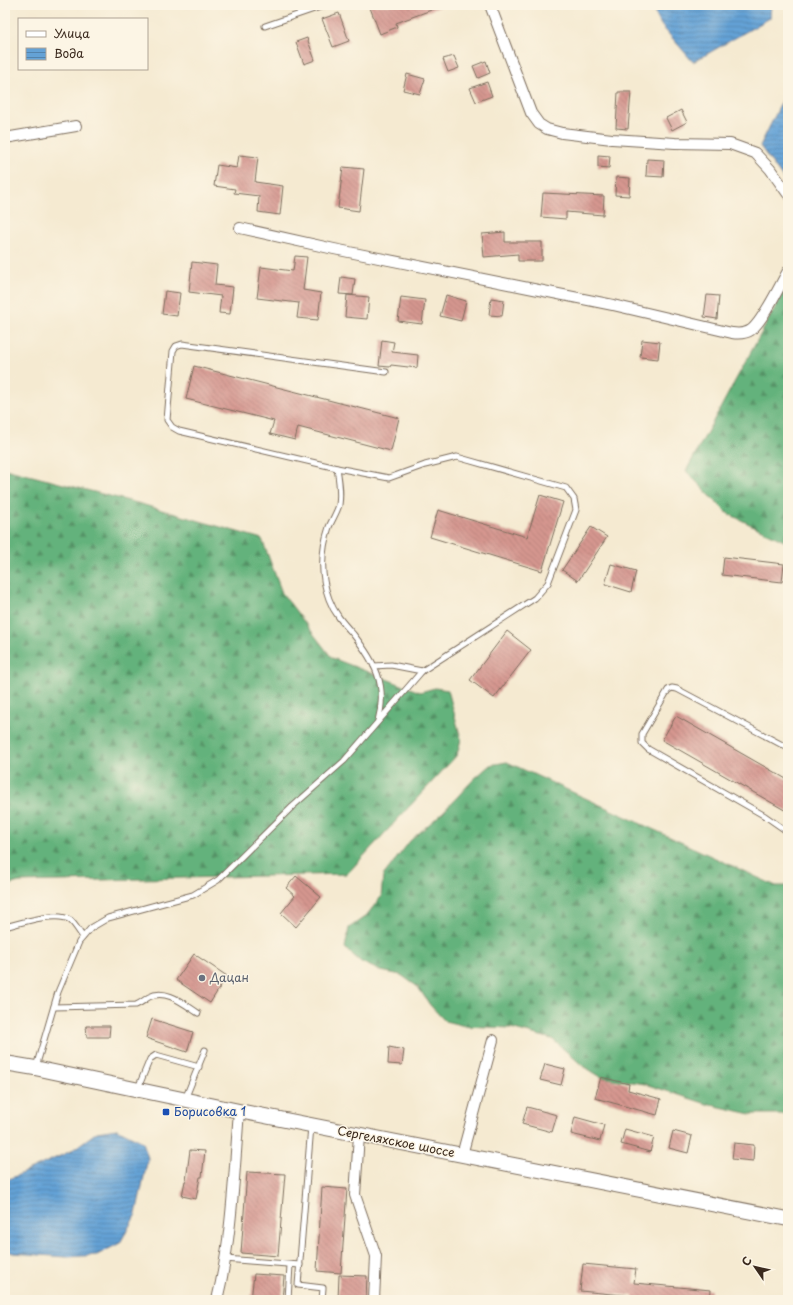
<svg xmlns="http://www.w3.org/2000/svg" width="793" height="1305" font-family="'Playpen Sans',sans-serif">
	<style>
		.forest { fill: url(#forest-firs); stroke: #506e4d }
		.water { fill: url(#water-rules); stroke: #50667a }
		.building { fill: url(#building-back-hatch) }
		.lines { fill: none; stroke-linecap: round; stroke-linejoin: round }
		.service-casing { stroke: #7c6d5d; stroke-width: 7 }
		.minor-casing { stroke: #7c6d5d; stroke-width: 12 }
		.secondary-casing { stroke: #7c6d5d; stroke-width: 16 }
		.service { stroke: #fff; stroke-width: 5 }
		.minor { stroke: #fff; stroke-width: 10 }
		.secondary { stroke: #fff; stroke-width: 14 }
		.worship-dot { fill: #6b7280; stroke: #fcf5e5; stroke-width: 1.5 }
		.transit-dot { fill: #1a4fb4; stroke: #fcf5e5; stroke-width: 1.5 }
		.labels { text-anchor: middle; stroke-width: 3; stroke-linejoin: round; paint-order: stroke }
		.worship-label { font-size: 12px; fill: #5b616d; stroke: #fcf5e5; text-anchor: start }
		.transit-label { font-size: 12px; fill: #164399; stroke: #fcf5e5; text-anchor: start }
		.street-label { font-size: 12px; fill: #3b2a1e; stroke: #fcf5e5 }
	</style>
	<defs>
		<pattern id="forest-firs" width="22" height="20" patternUnits="userSpaceOnUse"><rect width="22" height="20" fill="#64b27c"/><path d="M5 1l3.5 6h-7zM16 11l3.5 6h-7z" fill="#549165"/></pattern>
		<pattern id="water-rules" width="6" height="5" patternUnits="userSpaceOnUse"><rect width="6" height="5" fill="#64a2d6"/><path d="M0 2.5h6" fill="none" stroke="#5484ad"/></pattern>
		<pattern id="building-back-hatch" width="6" height="6" patternUnits="userSpaceOnUse"><rect width="6" height="6" fill="#d5968f"/><path d="M-1 5l2 2M0 0l6 6M5-1l2 2" fill="none" stroke="#ae7b74"/></pattern>
	</defs>
	<rect width="100%" height="100%" fill="#fcf5e5"/>
	<filter id="ink" filterUnits="userSpaceOnUse"><feTurbulence type="fractalNoise" baseFrequency=".025" numOctaves="2"/><feDisplacementMap in="SourceGraphic" scale="8" xChannelSelector="R" yChannelSelector="G"/><feConvolveMatrix kernelMatrix="1 2 1 2 8 2 1 2 1" color-interpolation-filters="sRGB"/></filter>
	<filter id="wash" filterUnits="userSpaceOnUse"><feTurbulence type="fractalNoise" baseFrequency=".012" numOctaves="4" result="noise"/><feDisplacementMap in="SourceGraphic" scale="16" xChannelSelector="R" yChannelSelector="G"/><feGaussianBlur stdDeviation="0.9" result="paint"/><feColorMatrix in="noise" values="0 0 0 0 0 0 0 0 0 0 0 0 0 0 0 0 0 1.4 0 .05"/><feComposite in="paint" operator="in"/></filter>
	<g filter="url(#wash)">
		<rect width="100%" height="100%" fill="#f5ead1"/>
		<g class="forest">
			<path d="M788,284v259l-61,-30 -41,-42z"/>
			<path d="M5,469l136,35 121,35 20,54 50,65 88,34 15,-4 13,2 13,49 -4,16 -110,119 -328,8 -14,4z"/>
			<path d="M507,762l269,124h12v228h-37l-44,-10 -62,-20 -44,-7 -18,-11 -31,-27 -41,-11 -46,-2 -20,-5 -15,-16 -12,-18 -17,-12 -20,-4 -20,-9 -16,-14 4,-20 17,-12 15,-19 2,-21 27,-35 33,-29 31,-33 16,-14z"/>
		</g>
		<g class="water">
			<path d="M651,5h120l-1,13 -77,44 -32,-37z"/>
			<path d="M788,89v94l-1,1 -27,-38z"/>
			<path d="M117,1129l26,13 5,16 -12,56 -16,29 -23,12 -30,2 -54,-4 -8,-3v-69l66,-30 26,-19z"/>
		</g>
		<g id="blocks">
			<g class="building">
				<path d="M369,5h73v1l-46,17 1,4 -17,7z"/>
				<path d="M339,13l10,28 -16,6 -11,-28z"/>
				<path d="M307,38l8,22 -11,4 -8,-22z"/>
				<path d="M454,56l5,12 -11,4 -5,-13z"/>
				<path d="M486,61l4,12 -12,5 -5,-12z"/>
				<path d="M407,74l18,5 -5,15 -17,-4z"/>
				<path d="M487,82l5,14 -16,6 -6,-14z"/>
				<path d="M618,92h13l-3,37 -12,-1z"/>
				<path d="M681,110l6,12 -15,8 -6,-12z"/>
				<path d="M239,155l19,2 -3,25 28,4 -3,29 -22,-3 1,-16 -25,-3 1,-4 -21,-3 3,-21 20,3z"/>
				<path d="M598,155l12,1 -1,12 -11,-1z"/>
				<path d="M647,159l17,1 -1,17 -17,-1z"/>
				<path d="M343,167l21,2 -5,42 -21,-3z"/>
				<path d="M616,177l14,1 -1,18 -14,-1z"/>
				<path d="M543,193l61,3 -1,19 -37,-3v7l-25,-2z"/>
				<path d="M505,232v10h37v19h-24v-7l-34,3 -2,-23z"/>
				<path d="M295,256l12,1 -4,33 18,3 -3,27 -21,-2 2,-15 -42,-5 4,-31 32,4z"/>
				<path d="M192,262l25,3 -2,20 18,2 -3,27 -11,-1 2,-17 -32,-4z"/>
				<path d="M341,277l14,2 -2,16 -14,-1z"/>
				<path d="M165,291l15,2 -3,23 -15,-2z"/>
				<path d="M347,295l22,2 -2,22 -22,-2z"/>
				<path d="M446,295l20,6 -5,20 -21,-5z"/>
				<path d="M707,295l12,1 -2,23 -13,-2z"/>
				<path d="M401,297l24,3 -3,24 -24,-3z"/>
				<path d="M491,298l13,2 -2,16 -13,-1z"/>
				<path d="M382,340l12,2 -2,10 26,3 -1,13 -26,-3 -1,2 -11,-1z"/>
				<path d="M642,340l18,2 -2,17 -18,-2z"/>
				<path d="M194,366l205,52 -8,33 -93,-24 -3,13 -25,-6 4,-13 -88,-22z"/>
				<path d="M540,495l23,7 -21,69 -112,-34 8,-27 89,27z"/>
				<path d="M591,527l16,10 -29,44 -16,-11z"/>
				<path d="M724,557l60,7 -2,18 -60,-7z"/>
				<path d="M611,564l25,7 -5,21 -26,-8z"/>
				<path d="M507,631l24,19 -37,48 -24,-18z"/>
				<path d="M676,716l112,64v32l-126,-72z"/>
				<path d="M296,876l25,21 -25,30 -15,-14 14,-17 -9,-8z"/>
				<path d="M194,954l33,22 -17,27 -34,-23z"/>
				<path d="M152,1019l41,13 -6,20 -41,-14z"/>
				<path d="M86,1026h24l-1,11h-22z"/>
				<path d="M389,1047l15,3 -2,15 -14,-1z"/>
				<path d="M545,1064l20,5 -4,16 -21,-5z"/>
				<path d="M601,1077l28,7 -1,6 33,9 -4,16 -62,-17z"/>
				<path d="M527,1107l30,8 -5,17 -30,-8z"/>
				<path d="M575,1117l29,8 -4,16 -29,-7z"/>
				<path d="M625,1129l29,8 -4,15 -29,-8z"/>
				<path d="M673,1131l19,5 -4,17 -19,-5z"/>
				<path d="M734,1143l20,2 -1,16 -21,-2z"/>
				<path d="M190,1150l15,1 -3,26h-2l-4,22 -14,-3 3,-15h1z"/>
				<path d="M247,1172l38,2 -7,82 -37,-3z"/>
				<path d="M322,1187l25,2 -6,84 -24,-2z"/>
				<path d="M583,1264l53,5 -2,14 77,7 -1,10h-77v-4l-53,-5z"/>
				<path d="M254,1274l30,2 -2,24h-31z"/>
				<path d="M339,1275l28,1 -1,24h-28z"/>
			</g>
		</g>
	</g>
	<g filter="url(#ink)">
		<use href="#blocks" fill-opacity="0" stroke="#7c6d5d" stroke-width="1"/>
		<g class="lines">
			<defs>
				<g id="service">
					<path d="M265,26l61,-21"/>
					<path d="M337,468c2,12 4,24 2,37 -2,7 -7,15 -10,22 -8,24 -9,48 0,72 5,14 14,24 24,35 22,28 35,51 25,87"/>
					<path d="M374,666l17,-1 31,6"/>
					<path d="M788,748l-111,-59 -5,-1 -4,2 -26,44v9l6,6 117,67 23,16"/>
					<path d="M5,927c15,-4 52,-16 65,-7 5,4 9,12 13,17"/>
					<path d="M54,1007l82,-2c5,-2 8,-5 13,-8 17,-9 35,7 49,16"/>
					<path d="M36,1067l22,-75 21,-50 12,-14 17,-10 85,-23 25,-15 74,-73 52,-46 78,-90 113,-73 13,-15 28,-73 -2,-11 -8,-11 -109,-31 -32,8 -36,13 -52,-10 -158,-37 -7,-4 -5,-7 6,-69 3,-5 6,-2 204,28"/>
					<path d="M138,1088l12,-29 6,-4 43,12"/>
					<path d="M185,1099l20,-49"/>
					<path d="M311,1126l-13,159 25,3 -1,12"/>
					<path d="M225,1259l75,6"/>
					<path d="M288,1300l2,-35"/>
				</g>
				<g id="minor">
					<path d="M490,5l41,108 8,11 8,5 15,4 50,6 63,4 55,1 25,9 15,16 18,25"/>
					<path d="M5,138l71,-12"/>
					<path d="M240,228l94,21 279,56 119,28c7,1 13,1 19,-3 12,-9 29,-45 37,-59"/>
					<path d="M359,1135l-4,60 21,61 -2,44"/>
					<path d="M462,1155l31,-115"/>
					<path d="M217,1300c15,-61 17,-126 22,-189"/>
				</g>
				<path id="secondary" d="M5,1063l30,5 204,43 549,108"/>
			</defs>
			<use href="#service" class="service-casing"/>
			<use href="#minor" class="minor-casing"/>
			<use href="#secondary" class="secondary-casing"/>
			<use href="#service" class="service"/>
			<use href="#minor" class="minor"/>
			<use href="#secondary" class="secondary"/>
		</g>
	</g>
	<circle class="worship-dot" cx="202" cy="978" r="4"/>
	<rect class="transit-dot" x="162" y="1108" width="8" height="8" rx="2"/>
	<g class="labels">
		<g class="worship-label">
			<text x="210" y="982">Дацан</text>
		</g>
		<g class="transit-label">
			<text x="174" y="1116">Борисовка 1</text>
		</g>
		<g class="street-label">
			<text transform="translate(396 1142) rotate(11)" y="4">Сергеляхское шоссе</text>
		</g>
	</g>
	<rect width="793" height="1305" fill="none" stroke="#fcf5e5" stroke-width="20"/>
	<rect x="18" y="18" width="130" height="52" fill="#fcf5e5" stroke="#afa495"/>
	<rect x="26" y="31" width="20" height="6" fill="#ffffff" stroke="#afa495"/>
	<text x="54" y="38" font-size="12" fill="#3b2a1e">Улица</text>
	<rect x="26" y="48" width="20" height="12" fill="url(#water-rules)" stroke="#afa495"/>
	<text x="54" y="58" font-size="12" fill="#3b2a1e">Вода</text>
	<g transform="translate(755 1267) rotate(304)" stroke="#fcf5e5" stroke-width="3" paint-order="stroke">
	<path d="M0-3L7 15L0 10L-7 15Z" fill="#3b2a1e"/>
	<text y="-6" font-size="11" font-weight="bold" text-anchor="middle" fill="#3b2a1e">С</text>
	</g>
</svg>
